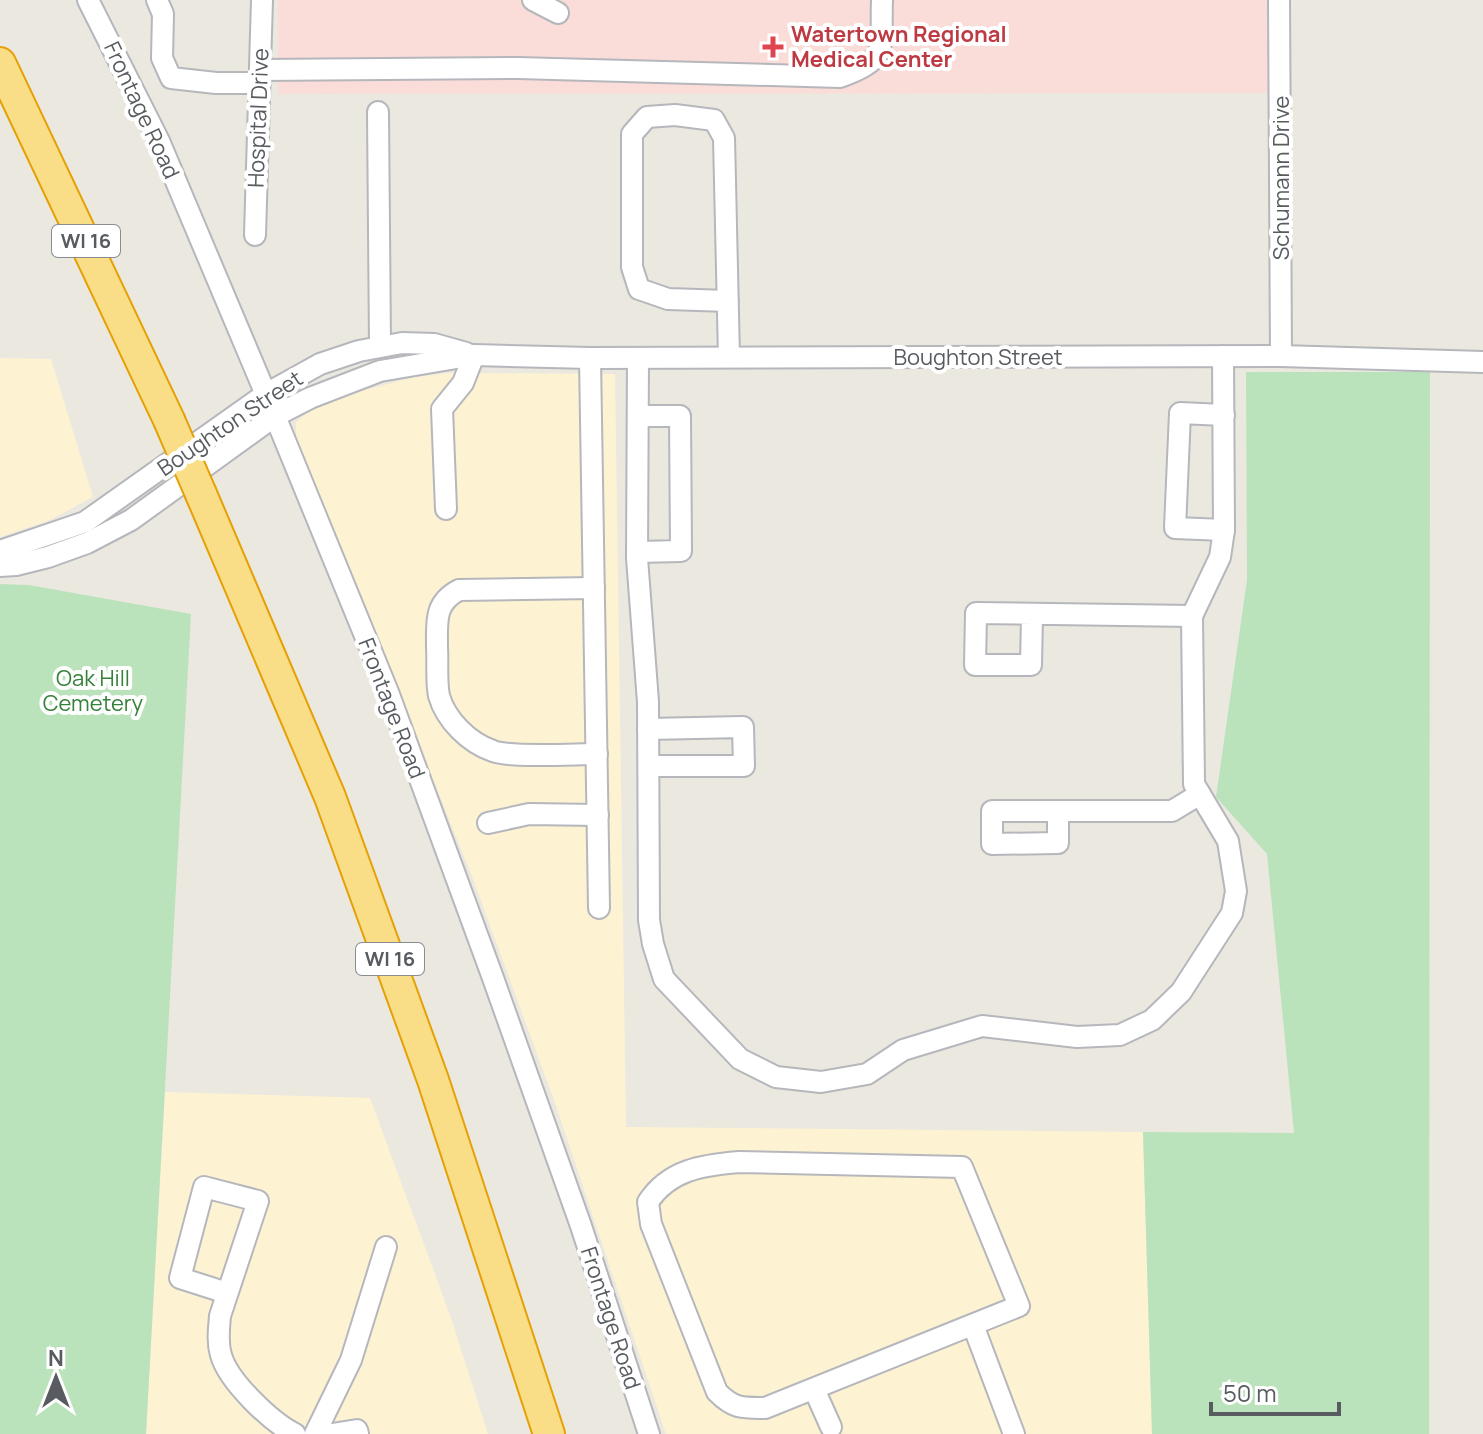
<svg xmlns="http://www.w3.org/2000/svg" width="1483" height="1434" font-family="Manrope,sans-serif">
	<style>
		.commercial { fill: #fdf3d2 }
		.medical { fill: #fadcd9 }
		.green { fill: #bbe3bb }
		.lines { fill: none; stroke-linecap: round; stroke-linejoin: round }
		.minor-casing { stroke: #b5b7bc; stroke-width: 24 }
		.highway-casing { stroke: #e5a005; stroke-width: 34 }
		.minor { stroke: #fff; stroke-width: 20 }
		.highway { stroke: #fade87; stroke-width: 30 }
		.highway-bridge-casing { stroke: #e5a005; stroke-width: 34; stroke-linecap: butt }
		.highway-bridge { stroke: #fade87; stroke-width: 30 }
		.health-dot { fill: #e0444e; stroke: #fff; stroke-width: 3 }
		.labels { text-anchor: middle; stroke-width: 8; stroke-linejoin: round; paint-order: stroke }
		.shield { fill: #fff; stroke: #8a8d90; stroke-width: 2 }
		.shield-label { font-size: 20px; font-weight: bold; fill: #585c60 }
		.health-label { font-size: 22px; font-weight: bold; fill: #be3a42; stroke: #fff; text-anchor: start }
		.street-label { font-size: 22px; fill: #585c60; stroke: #fff }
		.park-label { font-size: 22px; fill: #358239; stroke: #fff }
	</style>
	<rect width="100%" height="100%" fill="#ebe8df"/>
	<g class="commercial">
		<path d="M0,358l51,1 42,138 -45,24 -48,16z"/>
		<path d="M448,373l167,1 11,753 517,5 9,302h-486l-111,-331 -82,-224 -177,-441v-16l13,-10 40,-18 66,-17z"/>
		<path d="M165,1092l205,6 80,217 38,119h-342z"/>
	</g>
	<path class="medical" d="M278,0h991l-1,93 -990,1z"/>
	<g class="green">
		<path d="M1246,372h184l-1,1062h-277l-9,-302 151,1 -27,-279 -51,-57 31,-217z"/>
		<path d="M0,584l29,1 162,29 -45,820h-146z"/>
	</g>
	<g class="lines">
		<defs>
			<g id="minor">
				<path d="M88,0l71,141 116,275 113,276 105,286 88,248 68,208"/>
				<path d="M157,0l6,14 -1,44 9,20 45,5h43"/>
				<path d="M533,0l25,13"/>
				<path d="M1279,0l2,356"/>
				<path d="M260,70l258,-2 322,9c51,-19 40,-28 42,-77"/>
				<path d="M378,112l2,234"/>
				<path d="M255,235l7,-235"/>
				<path d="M728,301l-60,-2 -29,-10 -7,-22v-133l15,-17 28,-2 39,5 10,18 5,219"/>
				<path d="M590,358l9,550"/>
				<path d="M638,358l-1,200 11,144 1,218 4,24 11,35 76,80 36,18 45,5 46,-8 36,-24 79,-24 95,11 43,-2 32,-15 29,-28 51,-79 4,-22 -8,-50 -34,-57 -2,-168 28,-59 4,-27 -1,-174"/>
				<path d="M446,509l-4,-100 21,-26 11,-28"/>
				<path d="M1224,530l-49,-2 5,-115 44,2"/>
				<path d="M0,551l85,-29 181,-128 54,-30 39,-13 43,-8 32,1 32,9"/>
				<path d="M637,552l44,-1 -1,-135h-42"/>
				<path d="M0,566l16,-1 32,-8 39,-14 44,-23 144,-104 35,-18 70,-27 94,-16 116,3 691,-2 202,6"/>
				<path d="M594,588l-135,2c-25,13 -22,32 -22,57 1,16 -1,34 2,49 7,24 30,47 54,55 18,7 81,3 104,3"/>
				<path d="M1032,615l-1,50h-56l1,-52 216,3"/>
				<path d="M648,729l95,-2 1,39h-95"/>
				<path d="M1058,812v31l-66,1v-33h180l28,-17"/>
				<path d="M488,823l41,-9 69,1"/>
				<path d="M739,1162l223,5 57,139 -254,102c-23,0 -31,1 -48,-16l-66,-168 -3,-22c21,-32 54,-37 91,-40z"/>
				<path d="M227,1293l-47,-15 24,-91 54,14 -38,115c-1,13 -3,26 1,39 7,26 50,67 74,79"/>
				<path d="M973,1325l41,109"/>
				<path d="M814,1389l17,38"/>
				<path d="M315,1434l36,-74 35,-113"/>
				<path d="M332,1434l25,-4 1,4"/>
			</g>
			<g id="highway">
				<path d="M0,63l169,357"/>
				<path d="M201,494l129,303 103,283 116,354"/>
			</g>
		</defs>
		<use href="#minor" class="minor-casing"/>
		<use href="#highway" class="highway-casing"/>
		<use href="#minor" class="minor"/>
		<use href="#highway" class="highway"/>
		<defs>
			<path id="highway-bridge" d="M169,420l32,74"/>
		</defs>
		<use href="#highway-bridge" class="highway-bridge-casing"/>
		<use href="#highway-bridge" class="highway-bridge"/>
	</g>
	<path class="health-dot" d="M769 35h8v8h8v8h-8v8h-8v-8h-8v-8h8z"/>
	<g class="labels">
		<g class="shield">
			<rect x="52" y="225" width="68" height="32" rx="6"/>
			<rect x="356" y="943" width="68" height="32" rx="6"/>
		</g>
		<g class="shield-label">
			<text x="86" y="248">WI 16</text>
			<text x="390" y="966">WI 16</text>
		</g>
		<g class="health-label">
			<text x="791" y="42">Watertown Regional<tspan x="791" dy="25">Medical Center</tspan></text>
		</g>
		<g class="street-label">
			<text transform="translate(142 110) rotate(65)" y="8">Frontage Road</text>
			<text transform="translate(258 118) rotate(-88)" y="8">Hospital Drive</text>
			<text transform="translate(1281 178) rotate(-90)" y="8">Schumann Drive</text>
			<text x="978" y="365">Boughton Street</text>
			<text transform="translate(230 423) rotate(-34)" y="8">Boughton Street</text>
			<text transform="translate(392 708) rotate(69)" y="8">Frontage Road</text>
			<text transform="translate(611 1318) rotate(72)" y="8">Frontage Road</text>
		</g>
		<g class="park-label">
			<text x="93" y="686">Oak Hill<tspan x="93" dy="25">Cemetery</tspan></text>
		</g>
	</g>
	<g transform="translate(56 1378)" stroke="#ffffff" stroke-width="6" paint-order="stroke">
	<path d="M0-6L14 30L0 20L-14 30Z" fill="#585c60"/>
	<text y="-12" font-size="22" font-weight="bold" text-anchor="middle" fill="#585c60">N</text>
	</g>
	<path d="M1211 1402v12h128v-12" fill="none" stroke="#585c60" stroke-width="4"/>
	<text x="1223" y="1402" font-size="24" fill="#585c60" stroke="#ffffff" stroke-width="6" paint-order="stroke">50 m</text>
</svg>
